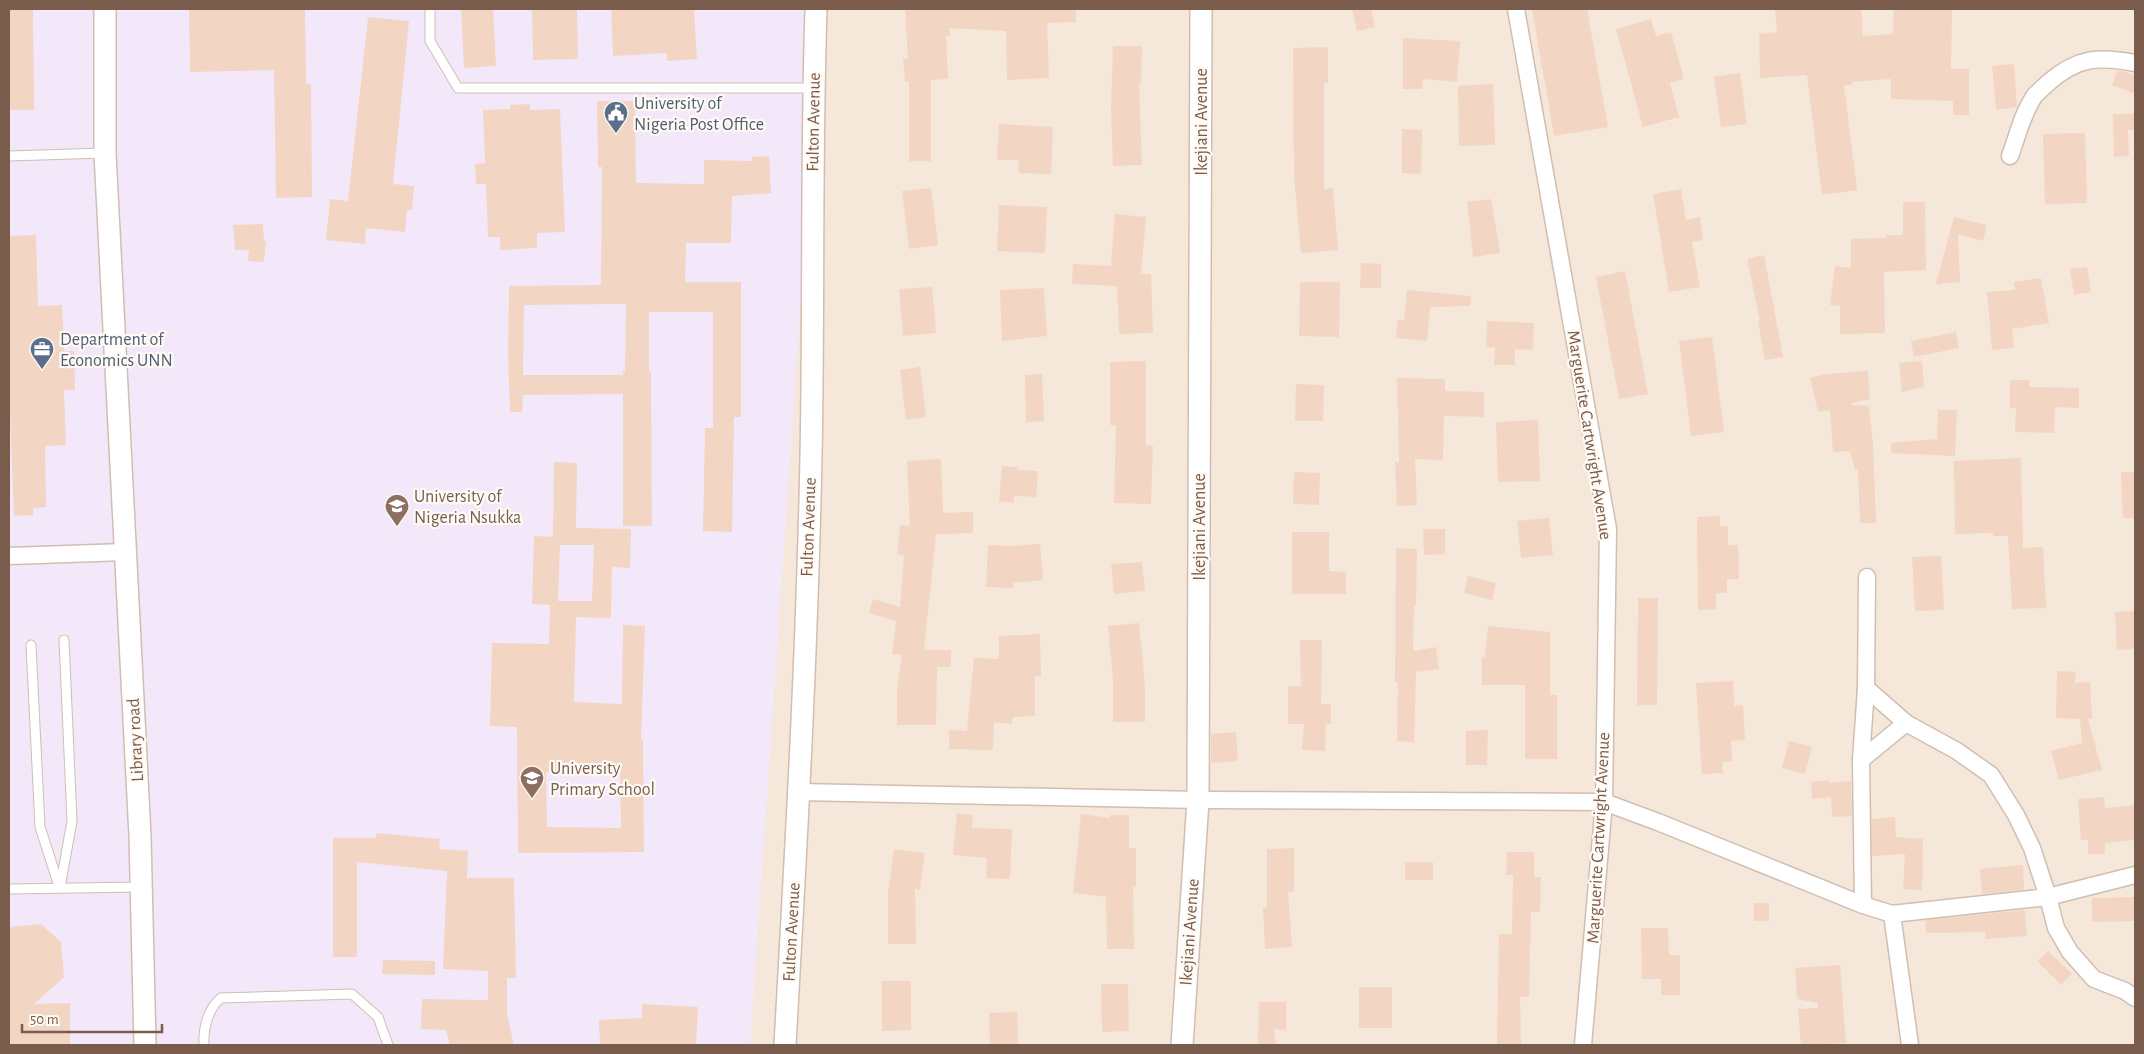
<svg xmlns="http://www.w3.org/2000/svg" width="2144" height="1054" font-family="'Alegreya Sans',sans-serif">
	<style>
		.residential { fill: #f5e8da }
		.education { fill: #f3e8fa }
		.building { fill: #f3d5c3; fill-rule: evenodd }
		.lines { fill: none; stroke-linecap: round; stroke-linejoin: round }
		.service-casing { stroke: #d1beb0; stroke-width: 11 }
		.minor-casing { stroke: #d1beb0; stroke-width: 19 }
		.tertiary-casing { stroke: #d1beb0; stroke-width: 24 }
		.service { stroke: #fff; stroke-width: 9 }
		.minor { stroke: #fff; stroke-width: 16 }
		.tertiary { stroke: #fff; stroke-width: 21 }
		.labels { text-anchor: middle; stroke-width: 4.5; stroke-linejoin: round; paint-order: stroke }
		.service-label { font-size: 18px; fill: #4e5e75; stroke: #fffaf3; text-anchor: start }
		.street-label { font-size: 18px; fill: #7a5c4d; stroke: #fffaf3 }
		.education-label { font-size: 18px; fill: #785e54; stroke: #fffaf3; text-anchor: start }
	</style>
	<rect width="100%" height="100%" fill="#fdf6ec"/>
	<rect class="residential" x="9" y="9" width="2126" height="1036"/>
	<path class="education" d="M9,9h812l-71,1036h-741z"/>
	<g class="building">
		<path d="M9,9h24l1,101h-25z"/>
		<path d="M189,9h116l1,75h5l1,113 -36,1 -2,-128 -84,2z"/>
		<path d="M461,9h32l3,57 -32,2z"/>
		<path d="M532,9h45l1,50 -45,1z"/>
		<path d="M611,9h83l3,50 -30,2v-8l-54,3z"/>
		<path d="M905,9h171v13l-29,1 2,55 -42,2 -1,-49 -57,-3 1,8h-4l2,43 -17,1v81h-22v-80l-4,1 -2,-23h5z"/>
		<path d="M1352,9h19l4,18 -18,4z"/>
		<path d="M1532,9h55l21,118 -54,9z"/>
		<path d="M1775,9h86l2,27 30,-2 1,-25h58l-1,60h18v46h-16v-14l-62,-2v-20l-39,3v3h-8l13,105 -35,5 -15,-120 -47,3 -1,-44 18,-2z"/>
		<path d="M368,17l41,4 -16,163 21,2 -2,24h-5l-2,22 -39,-4 -1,16 -39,-4 4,-41 18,2z"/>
		<path d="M1651,19l5,17 15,-4 13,47 -14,4 9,34 -36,10 -27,-98z"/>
		<path d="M1403,38l57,3 -3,41 -34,-3 -1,10h-19z"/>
		<path d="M1113,46h29l-1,37h-2l3,82 -29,1 -2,-58z"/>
		<path d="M1328,47v36h-4v106l9,-1 5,62 -37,3 -7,-77 -1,-128z"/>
		<path d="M2014,64l3,43 -21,3 -4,-44z"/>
		<path d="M2118,70l17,5v19l-23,-9z"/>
		<path d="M1740,73l7,51 -26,3 -7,-50z"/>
		<path d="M1493,84l2,61 -36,1 -1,-60z"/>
		<path d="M597,101h38l1,82 68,1v-24l48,1v-4l17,-1 2,37 -39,3 -1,47h-45l-1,39h56v135h-7l-2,115 -29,-1 2,-103h8v-116h-64v59h2l1,155h-29v-132l-100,1 -1,17h-12l-2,-56 1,-70 92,-1 1,-118h-4zM626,304l-1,67h-2v4h-100l1,-70z"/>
		<path d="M530,104v6l30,-1 5,123 -28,1v15l-37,2v-13h-12l-2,-53h-10l-1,-20 10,-1 -2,-53 27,-1v-4z"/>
		<path d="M2113,114h22v16h-7l1,26 -15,1z"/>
		<path d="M999,124l54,3 -2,47 -32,-1 -1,-13h-21z"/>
		<path d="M1402,129l20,1 -1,44 -19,-1z"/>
		<path d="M2085,133l2,70 -42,1 -2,-70z"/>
		<path d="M931,188l7,57 -29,4 -7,-58z"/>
		<path d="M1681,189l5,31 14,-3 3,23 -11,2 8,45 -31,5 -16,-98z"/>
		<path d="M1491,199l9,54 -27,4 -6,-55z"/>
		<path d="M1903,202h22l1,68 -42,2 1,61 -45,1v-28l-10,-1 5,-39 16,2v-29l35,-1 -1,-3h18z"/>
		<path d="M999,205l48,2 -2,46 -48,-2z"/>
		<path d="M1115,214l31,3 -5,57h10l2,59 -34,1 -2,-48 -45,-2 1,-20 38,2z"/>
		<path d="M1954,217l33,8 -4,16 -25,-7 2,48 -24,2z"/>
		<path d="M263,224l1,17h2l-2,21 -16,-1 1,-11h-14l-2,-25z"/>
		<path d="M36,235l2,71 24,-1 2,46h10l1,39h-11l2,55 -21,1 1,61 -13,1v7l-19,1 -5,-127v-153z"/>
		<path d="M1764,255l19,102 -18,3 -7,-39h2l-13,-62z"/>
		<path d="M1361,263l20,1v24h-21z"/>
		<path d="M2087,267l4,25 -17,3 -4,-26z"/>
		<path d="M1625,271l23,123 -29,5 -23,-122z"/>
		<path d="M2041,278l8,45 -37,6 2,19 -22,2 -5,-58 28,-2 -1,-8z"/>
		<path d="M1300,282h40l-1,55 -40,-1z"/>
		<path d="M932,287l4,46 -33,3 -4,-47z"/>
		<path d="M1044,288l3,48 -45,5 -2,-51z"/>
		<path d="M1407,290l64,6 -1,10 -40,1 -3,34 -31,-3 2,-18h6z"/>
		<path d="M1487,321l47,2 -1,27 -18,-1v16h-21l1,-17 -9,-1z"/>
		<path d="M1956,332l3,16 -45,9 -3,-16z"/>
		<path d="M1712,337l12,95 -33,4 -12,-95z"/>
		<path d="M1146,361v84l7,1 -2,58 -37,-1 2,-78h-6v-63z"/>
		<path d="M1922,361l2,26 -22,5 -3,-29z"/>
		<path d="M920,367l6,50 -20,3 -6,-50z"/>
		<path d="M1868,371l2,28 -19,4 1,2 17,1 4,39 3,78h-16l-2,-54 -3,1 -5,-19 -17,1 -3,-42 -12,2 -8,-34 17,-4z"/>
		<path d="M1042,374l2,47 -18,1 -1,-47z"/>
		<path d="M1397,378l48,1v12l39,1v25l-40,-1 -1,44 -28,-1 2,46 -20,1 -2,-44h4z"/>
		<path d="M2010,380h19v7l50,1v20l-24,-1 -1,26 -39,-1 1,-24h-6z"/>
		<path d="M1296,384l28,1 -1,36h-28z"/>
		<path d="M1938,410h19l-2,46 -64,-3v-10l46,-4z"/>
		<path d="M1538,420l2,61 -42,1 -2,-60z"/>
		<path d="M2021,458l2,90 20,-1 3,61 -34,1 -4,-73h-15v-3l-38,1 -1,-73z"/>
		<path d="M941,459l2,54 30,-1v21l-37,1 -12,116h27v17h-14l-1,58h-39v-34l5,-36 -10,-1 4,-33 -27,-8 4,-14 27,8 4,-52 -7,-1 3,-29 10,1 -3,-65z"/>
		<path d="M554,462l23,1 -1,65 55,1 -1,39 -18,-1 -1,51 -35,-1 -2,85 48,2 1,-79 22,1 -4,114h2l1,112 -126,1 -1,-126 -27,-1 2,-83 57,1 1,-39 -18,-1 2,-68 19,1zM560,545h34l-2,56h-34zM620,771l1,57 -74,-1 -1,-55z"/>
		<path d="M1002,466l15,1v3l21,1 -2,26 -22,-1v7l-15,-2z"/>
		<path d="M1294,472l26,1 -1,32 -26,-1z"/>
		<path d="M2121,472h14v46h-12z"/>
		<path d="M1720,516v10h8v19h10l1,34h-12v14h-11v16l-18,1 -1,-93z"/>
		<path d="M1549,518l4,37 -32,3 -4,-37z"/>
		<path d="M1423,529h22v25l-21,1z"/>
		<path d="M1292,532h37v39l17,1v22h-54z"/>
		<path d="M1040,544l3,36 -30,3v5l-27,-1 2,-42 23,1z"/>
		<path d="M1396,548l21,1 -1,56h-2l-1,46 23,-4 3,22 -23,3 -2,70 -17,-1 1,-59h-3z"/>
		<path d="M1941,556l3,54 -29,1 -3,-54z"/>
		<path d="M1142,562l3,29 -31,3 -3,-30z"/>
		<path d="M1468,576l28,7 -4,17 -28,-7z"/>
		<path d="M1638,598h20l-1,107h-20z"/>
		<path d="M2135,611v38l-18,1 -2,-38z"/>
		<path d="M1139,623l6,63v36h-32v-44l-5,-52z"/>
		<path d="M1488,626l62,6v63h7v64h-32v-74h-43v-28h3z"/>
		<path d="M1040,634l1,42h-6v40l-22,1 -1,7 -18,-2 -1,28 -44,-1v-19l18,1 7,-73 25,1v-23z"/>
		<path d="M1300,640h22l-1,64h10v20h-5l-1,27 -23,-1 2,-26h-16v-38h13z"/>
		<path d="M2057,671l19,1 -1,11 15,-1 2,37h-4l14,51 -43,10 -8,-29 31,-8 -2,-24 -24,-1z"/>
		<path d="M1733,681l1,25 9,-1 2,35 -14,1 1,20 -10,1 1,11 -21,1 -6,-91z"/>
		<path d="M1488,730l-1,35h-21v-34z"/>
		<path d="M1236,732l2,29 -27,2v-29z"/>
		<path d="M1789,741l23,6 -7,27 -23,-6z"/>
		<path d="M1829,780v3l22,-2 1,35 -20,1 -1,-20 -19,2 -1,-17z"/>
		<path d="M2104,797l1,11 30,-3v35l-30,3v11h-17v-14h-7l-3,-41z"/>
		<path d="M957,813l16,2 -1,13 40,1 -2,50 -24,-1 1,-20 -34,-3z"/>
		<path d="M1081,814l29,4v-3h19v33h7v39h-3l1,62h-27l-1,-52 -33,-4z"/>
		<path d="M1895,817l1,20 27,2 -1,51 -19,-1 2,-35 -33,2v-37z"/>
		<path d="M376,833l64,6 -1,10 29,2 -1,27h47l2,100h-9v36l7,31h-64l-4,-15 -25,-1 1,-30 66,1v-29l-45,-2 4,-98 -90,-9v95h-24v-119h43z"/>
		<path d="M1294,848v44h-6l4,55 -27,2 -2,-41 4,-1v-58z"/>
		<path d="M894,849l31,4 -5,37 -5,-1 1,55h-28v-51z"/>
		<path d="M1507,852h27v25h7l-1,35h-9l-2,85h-9l1,48h-24l2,-111h13l1,-59h-7z"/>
		<rect x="1405" y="862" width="28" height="18"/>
		<path d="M2023,865l1,25 -42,4 -2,-25z"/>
		<path d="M2135,897v24l-43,1v-24z"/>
		<rect x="1754" y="903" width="15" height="18"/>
		<path d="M2025,910l2,26 -42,3v-7l-59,1 -1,-13z"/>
		<path d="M41,924l20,18 3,35 -30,27 36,-1v42h-61v-118z"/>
		<path d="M1641,928h27l1,27h11v40h-19v-16h-19z"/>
		<path d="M2048,951l24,23 -11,11 -24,-24z"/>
		<path d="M383,960l52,1v14l-53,-1z"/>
		<path d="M1840,965l6,78 -45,2 -3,-36 20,-1v-5l-21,-4 -2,-31z"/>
		<path d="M882,981h29v49l-29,1z"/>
		<path d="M1101,984h27l1,47 -27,1z"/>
		<rect x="1359" y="987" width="33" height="41"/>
		<path d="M1259,1002h27v28l-12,-1 2,16h-18z"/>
		<path d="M642,1004l56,3 -2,38h-96l-1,-25 43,-2z"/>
		<path d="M1017,1012l1,33h-28l-1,-32z"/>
	</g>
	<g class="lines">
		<defs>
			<g id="service">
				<path d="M430,9v32l28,47h355"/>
				<path d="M9,156l95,-3"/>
				<path d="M31,645l9,182 19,59"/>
				<path d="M60,888l12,-67 -8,-181"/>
				<path d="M9,889l132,-2"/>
				<path d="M204,1045c-1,-16 4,-37 17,-47l131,-4 26,23 10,28"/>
			</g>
			<g id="minor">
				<path d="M1516,9l92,520 -4,273 -21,243"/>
				<path d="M2010,156c7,-19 13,-44 25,-61 4,-4 10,-9 14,-13 29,-25 50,-26 86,-19"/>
				<path d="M9,556l116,-4"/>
				<path d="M1866,688l40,35 51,28 34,24 25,40 16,33 16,49 8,31 14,24 24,27 31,12 10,7"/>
				<path d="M1861,760l45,-37"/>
				<path d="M799,792l399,8 406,2 54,20 205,83 29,9 156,-17 87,-22"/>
				<path d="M1863,905l-2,-145 5,-72 1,-111"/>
				<path d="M1892,914l18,131"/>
			</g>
			<g id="tertiary">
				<path d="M105,9v144l35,683 5,209"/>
				<path d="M785,1045c11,-196 22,-392 26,-588 3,-149 0,-299 5,-448"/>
				<path d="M1182,1045l16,-245 3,-791"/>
			</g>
		</defs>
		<use href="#service" class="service-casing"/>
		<use href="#minor" class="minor-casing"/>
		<use href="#tertiary" class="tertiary-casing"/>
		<use href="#service" class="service"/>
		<use href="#minor" class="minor"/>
		<use href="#tertiary" class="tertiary"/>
	</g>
	<defs>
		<symbol id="civic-pin" viewBox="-11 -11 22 30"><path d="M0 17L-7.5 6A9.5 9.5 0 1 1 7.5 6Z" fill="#5c6f8a" stroke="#fffaf3"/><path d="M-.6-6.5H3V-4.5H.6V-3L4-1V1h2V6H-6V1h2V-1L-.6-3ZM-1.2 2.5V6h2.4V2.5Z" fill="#fff"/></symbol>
		<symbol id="office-pin" viewBox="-11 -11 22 30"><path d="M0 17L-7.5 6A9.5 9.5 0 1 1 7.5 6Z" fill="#5c6f8a" stroke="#fffaf3"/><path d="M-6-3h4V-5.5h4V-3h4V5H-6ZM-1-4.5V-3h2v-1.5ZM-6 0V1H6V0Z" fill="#fff"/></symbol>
		<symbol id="university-pin" viewBox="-11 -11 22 30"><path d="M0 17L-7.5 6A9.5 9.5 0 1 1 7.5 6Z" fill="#8d6e63" stroke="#fffaf3"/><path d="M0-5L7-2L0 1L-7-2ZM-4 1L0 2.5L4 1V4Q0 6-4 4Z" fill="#fff"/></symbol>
		<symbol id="school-pin" viewBox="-11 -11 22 30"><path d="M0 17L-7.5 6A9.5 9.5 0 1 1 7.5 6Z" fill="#8d6e63" stroke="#fffaf3"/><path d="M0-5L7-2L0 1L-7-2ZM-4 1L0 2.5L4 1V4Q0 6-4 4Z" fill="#fff"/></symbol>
	</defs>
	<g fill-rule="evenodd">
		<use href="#civic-pin" x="602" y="99" width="28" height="38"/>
		<use href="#office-pin" x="28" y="335" width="28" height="38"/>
		<use href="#university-pin" x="383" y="492" width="28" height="38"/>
		<use href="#school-pin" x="518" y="764" width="28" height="38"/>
	</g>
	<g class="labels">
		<g class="service-label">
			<text x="634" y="109">University of<tspan x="634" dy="21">Nigeria Post Office</tspan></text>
			<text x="60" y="345">Department of<tspan x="60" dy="21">Economics UNN</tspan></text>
		</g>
		<g class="street-label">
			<text transform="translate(813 122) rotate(-89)" y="6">Fulton Avenue</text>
			<text transform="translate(1201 122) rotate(-90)" y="6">Ikejiani Avenue</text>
			<text transform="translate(1590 435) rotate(81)" y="6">Marguerite Cartwright Avenue</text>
			<text transform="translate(808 527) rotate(-88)" y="6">Fulton Avenue</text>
			<text transform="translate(1199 527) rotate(-90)" y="6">Ikejiani Avenue</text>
			<text transform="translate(135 740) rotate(-93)" y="6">Library road</text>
			<text transform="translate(1598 838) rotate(-87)" y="6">Marguerite Cartwright Avenue</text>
			<text transform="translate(791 932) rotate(-87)" y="6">Fulton Avenue</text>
			<text transform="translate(1189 932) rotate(-86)" y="6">Ikejiani Avenue</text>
		</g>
		<g class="education-label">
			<text x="414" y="502">University of<tspan x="414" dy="21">Nigeria Nsukka</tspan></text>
			<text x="550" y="774">University<tspan x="550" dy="21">Primary School</tspan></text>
		</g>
	</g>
	<rect width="2144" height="1054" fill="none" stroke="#7a5c4d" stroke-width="20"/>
	<path d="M22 1024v8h140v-8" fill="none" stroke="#7a5c4d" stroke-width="2.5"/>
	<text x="30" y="1024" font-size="15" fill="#7a5c4d" stroke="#fffaf3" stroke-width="4" paint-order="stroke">50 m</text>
</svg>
